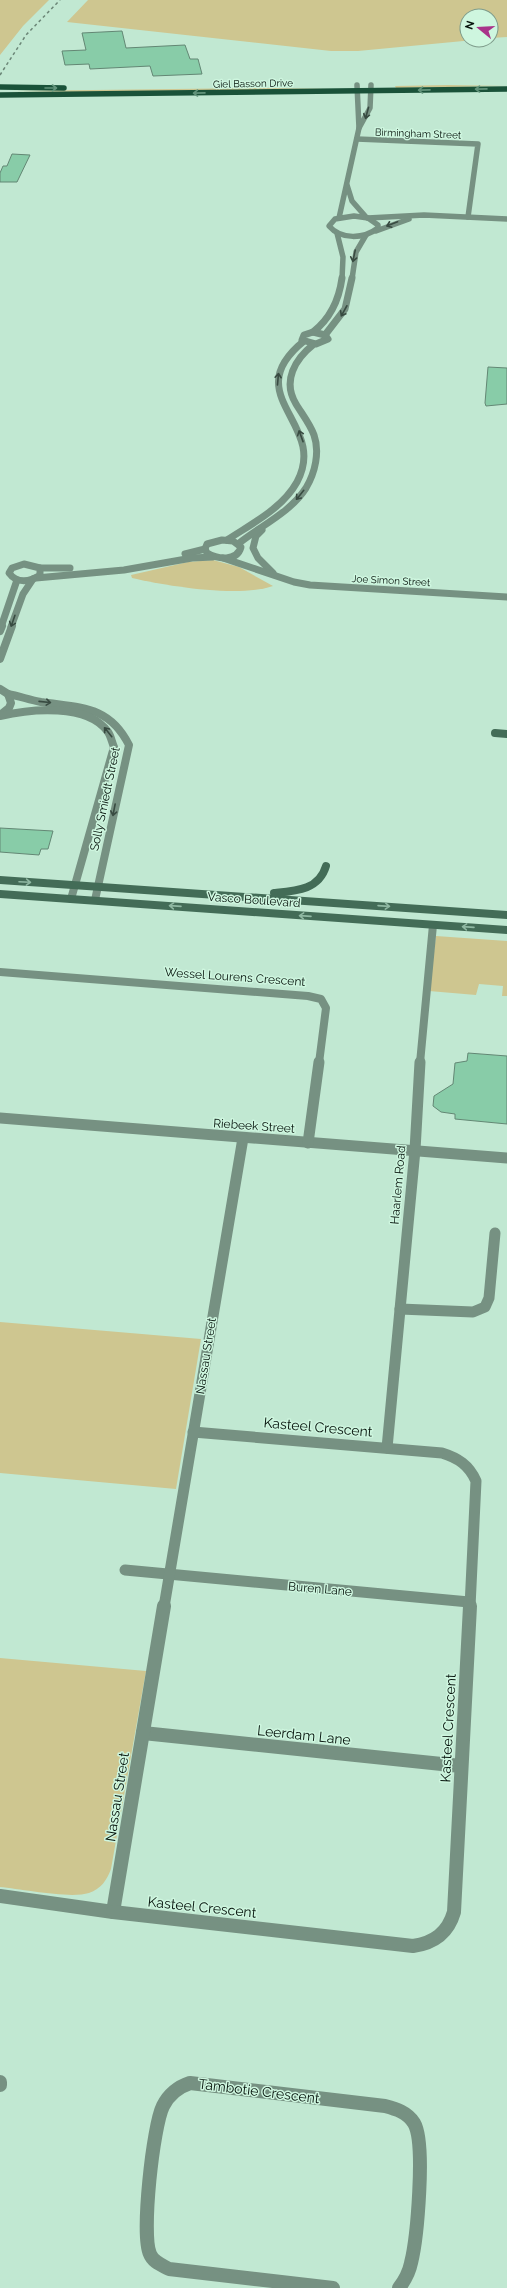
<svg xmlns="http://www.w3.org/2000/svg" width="507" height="2288" font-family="Raleway,sans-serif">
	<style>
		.green { fill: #cec690 }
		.building { fill: #88cca8; stroke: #638774 }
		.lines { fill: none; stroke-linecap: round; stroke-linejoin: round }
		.street-far4 { stroke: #769182; stroke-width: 5.5 }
		.street-far3 { stroke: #769182; stroke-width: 7 }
		.street-far2 { stroke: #769182; stroke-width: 8 }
		.street-far1 { stroke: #769182; stroke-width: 11 }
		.street { stroke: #769182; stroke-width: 14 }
		.secondary { stroke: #436c57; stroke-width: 8 }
		.primary { stroke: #1a5239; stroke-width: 5.5 }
		.rail { stroke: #6b8677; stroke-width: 1.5; stroke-dasharray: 3 3; stroke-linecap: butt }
		.oneway { stroke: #62947b }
		.oneway2 { stroke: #384b41 }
		.oneway3 { stroke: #8fb8a2 }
		.labels { text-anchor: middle; stroke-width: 3; stroke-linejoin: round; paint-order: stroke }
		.far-street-label { font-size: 10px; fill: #05120b; stroke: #cef6df }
		.street-label { font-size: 12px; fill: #05120b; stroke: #cef6df }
		.near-street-label { font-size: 14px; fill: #05120b; stroke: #cef6df }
	</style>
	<rect width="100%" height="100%" fill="#c1e8d2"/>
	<g class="green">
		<path d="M0,0h49l-26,26 -23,29z"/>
		<path d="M88,0h419v37l-16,1v-22h-24v24h7l-116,11h-27l-264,-29z"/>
		<path d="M448,85l59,1 -111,2 -1,-2z"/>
		<path d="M266,88l67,1 -255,3 -67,-1z"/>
		<path d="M213,560l26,7 34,19c-34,12 -106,0 -141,-8l-1,-3 57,-13z"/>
		<path d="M436,936l71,5v55h-5l1,-10 -24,-2 -3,11 -47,-4z"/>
		<path d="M0,1322l201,17 -25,150 -176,-16z"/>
		<path d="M0,1658l146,13 -35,198c-4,11 -10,20 -22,24 -19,6 -67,-4 -89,-6z"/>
	</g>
	<g class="building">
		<path d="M122,31l4,17 59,-3 5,14h8l4,15 -49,2 -3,-10 -60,3 -1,-5 -24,1 -3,-14 24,-1 -4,-17z"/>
		<path d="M12,154l18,1 -13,27h-17v-9l3,-7h4z"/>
		<path d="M488,367l19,1v36l-21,2 -1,-3z"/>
		<path d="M0,828l53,3 -5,18h-7l-2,6 -39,-3z"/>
		<path d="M468,1053l39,3v68l-52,-5v-5l-14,-2 -8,-6 1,-10 19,-12 2,-21 12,-2z"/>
	</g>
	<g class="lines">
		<g class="street-far4">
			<path d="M359,128l11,-20 1,-23"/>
			<path d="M357,139l121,5 -10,73"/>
			<path d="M347,185l5,16 14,16"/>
			<path d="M354,216l14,2 10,7v3c-14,11 -37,12 -49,-2l6,-7z"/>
			<path d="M339,218l20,-90 -2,-43"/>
			<path d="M368,218l56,-3 83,4"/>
			<path d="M376,231l33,-12"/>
			<path d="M337,233l6,24 -1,22"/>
			<path d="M352,279l4,-27 10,-17"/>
		</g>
		<g class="street-far3">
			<path d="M313,332c18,-14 26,-32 29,-54"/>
			<path d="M313,332l12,3 3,4 -12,5 -14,-4 2,-5z"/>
			<path d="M325,335l20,-26 7,-31"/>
			<path d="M262,530l-6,6 -3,12 5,10 15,15"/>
			<path d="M222,540l11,1 8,6c-4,15 -24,12 -34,6l-2,-4 2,-5z"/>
			<path d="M227,540c24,-16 55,-31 70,-58 32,-59 -61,-86 7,-141"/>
			<path d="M238,544c22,-18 52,-31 68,-56 9,-15 14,-36 8,-53 -4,-11 -12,-21 -18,-31 -14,-23 -1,-45 18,-60"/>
			<path d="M185,554l20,-5"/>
			<path d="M223,558l71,24 16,3 197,12"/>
			<path d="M24,564l16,4v7c-10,7 -23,9 -31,-2l3,-5z"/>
			<path d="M40,568h30"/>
			<path d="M36,578l88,-8 68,-12 21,-1"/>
			<path d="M1,627l16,-47"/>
			<path d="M11,627l12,-33 10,-15"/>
		</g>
		<g class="street-far2">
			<path d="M0,631l2,-5"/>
			<path d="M0,659l12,-33"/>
			<path d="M0,689l8,5 3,9 -2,5 -9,7"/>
			<path d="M8,694c11,2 22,6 33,8 39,6 68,3 88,43l-34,155"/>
			<path d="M0,716c30,-7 88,-13 108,16 3,4 4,11 6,15l-43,152"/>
			<path d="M0,972l308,24 13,3 5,9 -7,55"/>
			<path d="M420,1063l13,-138"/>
		</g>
		<g class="street-far1">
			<path d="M0,1118l507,40"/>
			<path d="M308,1143l11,-81"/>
			<path d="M400,1309l73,3 12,-5 4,-9 6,-65"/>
			<path d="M193,1432l249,21c16,5 27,12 34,28l-6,126"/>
			<path d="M387,1448l28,-298 5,-88"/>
			<path d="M125,1570l344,32"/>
			<path d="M164,1607l79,-469"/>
		</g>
		<g class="street">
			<path d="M143,1733l318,33"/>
			<path d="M0,1896l113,16 51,-306"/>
			<path d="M113,1912l300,34c21,-3 35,-13 41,-34l16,-306"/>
			<path d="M0,2082v3"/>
			<path d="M333,2288l-164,-19c-7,-4 -16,-7 -19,-15 -9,-19 3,-128 13,-148 6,-12 15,-19 27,-23l195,23c11,3 22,6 29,17 12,20 3,116 -3,140 -2,10 -6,17 -12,25"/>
		</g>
		<g class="secondary">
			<path d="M495,733l12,1"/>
			<path d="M0,880l507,35"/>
			<path d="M274,893c22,-2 45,-3 52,-27"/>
			<path d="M0,894l507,36"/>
		</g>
		<g class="primary">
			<path d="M0,87l64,1"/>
			<path d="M0,95l507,-6"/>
		</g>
		<path class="rail" d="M0,75l26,-40 34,-35"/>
	</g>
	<defs><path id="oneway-shaft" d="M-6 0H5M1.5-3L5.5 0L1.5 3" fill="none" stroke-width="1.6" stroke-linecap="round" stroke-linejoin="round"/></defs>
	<g class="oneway">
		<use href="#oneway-shaft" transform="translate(51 88)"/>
		<use href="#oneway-shaft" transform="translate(481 89) rotate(179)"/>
		<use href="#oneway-shaft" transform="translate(424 90) rotate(179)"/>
		<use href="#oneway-shaft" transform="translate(199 93) rotate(179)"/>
	</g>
	<g class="oneway2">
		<use href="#oneway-shaft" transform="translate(367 113) rotate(105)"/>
		<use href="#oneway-shaft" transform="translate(392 224) rotate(159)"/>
		<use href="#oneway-shaft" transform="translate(354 256) rotate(102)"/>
		<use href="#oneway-shaft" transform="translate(344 311) rotate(119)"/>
		<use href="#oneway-shaft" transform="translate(278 379) rotate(-85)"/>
		<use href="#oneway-shaft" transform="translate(301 436) rotate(-110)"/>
		<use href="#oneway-shaft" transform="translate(300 495) rotate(129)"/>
		<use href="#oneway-shaft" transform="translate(13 621) rotate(109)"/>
		<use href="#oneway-shaft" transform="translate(45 702) rotate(6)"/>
		<use href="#oneway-shaft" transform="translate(108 732) rotate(-129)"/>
		<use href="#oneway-shaft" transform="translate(114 810) rotate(101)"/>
	</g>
	<g class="oneway3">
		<use href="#oneway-shaft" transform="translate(25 882) rotate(3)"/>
		<use href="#oneway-shaft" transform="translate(175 906) rotate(-176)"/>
		<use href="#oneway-shaft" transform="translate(384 906) rotate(4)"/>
		<use href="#oneway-shaft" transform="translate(305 916) rotate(-176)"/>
		<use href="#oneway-shaft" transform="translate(468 927) rotate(-176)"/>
	</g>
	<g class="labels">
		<g class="far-street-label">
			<text transform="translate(253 83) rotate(-1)" y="4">Giel Basson Drive</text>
			<text transform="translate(418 133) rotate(2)" y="4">Birmingham Street</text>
			<text transform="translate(391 580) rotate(3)" y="4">Joe Simon Street</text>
		</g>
		<g class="street-label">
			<text transform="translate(105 799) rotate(-78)" y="4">Solly Smiedt Street</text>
			<text transform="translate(254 900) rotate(4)" y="4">Vasco Boulevard</text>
			<text transform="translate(235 977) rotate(4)" y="4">Wessel Lourens Crescent</text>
			<text transform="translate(254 1126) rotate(4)" y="4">Riebeek Street</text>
			<text transform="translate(398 1185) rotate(-85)" y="4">Haarlem Road</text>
			<text transform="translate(206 1356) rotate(-81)" y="4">Nassau Street</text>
			<text transform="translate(320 1589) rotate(5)" y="4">Buren Lane</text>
		</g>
		<g class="near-street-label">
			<text transform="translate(318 1427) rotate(5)" y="5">Kasteel Crescent</text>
			<text transform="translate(448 1728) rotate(-87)" y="5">Kasteel Crescent</text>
			<text transform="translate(304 1735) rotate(6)" y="5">Leerdam Lane</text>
			<text transform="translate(117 1797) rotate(-81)" y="5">Nassau Street</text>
			<text transform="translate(202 1907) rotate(6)" y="5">Kasteel Crescent</text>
			<text transform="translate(259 2091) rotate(7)" y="5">Tambotie Crescent</text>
		</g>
	</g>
	<g transform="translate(479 28) rotate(288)"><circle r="19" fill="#cef6df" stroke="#7e9b8a"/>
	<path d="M0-3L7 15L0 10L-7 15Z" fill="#a9338a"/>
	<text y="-6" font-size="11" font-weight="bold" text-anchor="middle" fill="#05120b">N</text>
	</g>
</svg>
